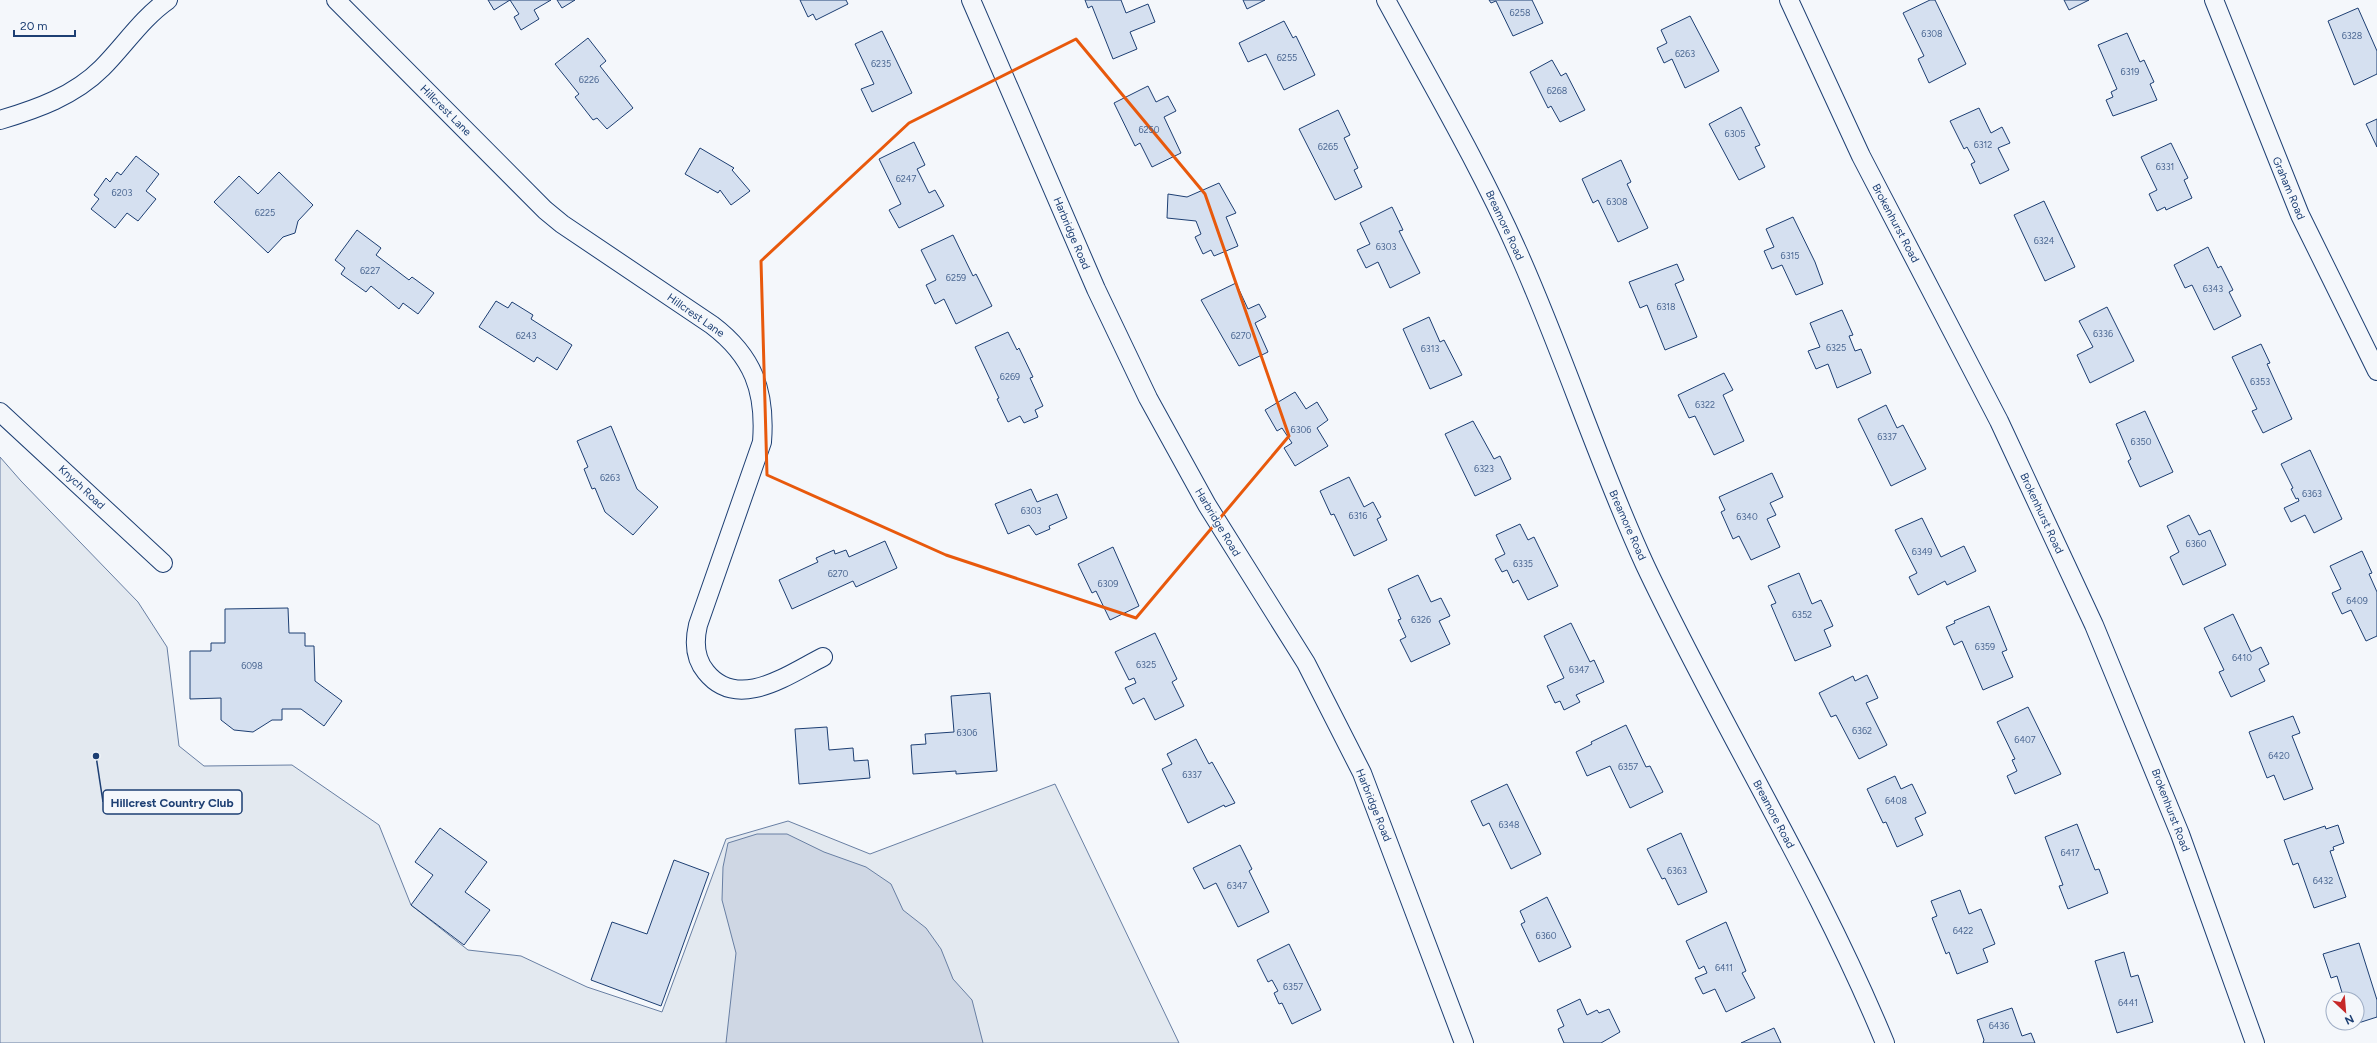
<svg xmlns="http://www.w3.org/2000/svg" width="2377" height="1043" font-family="Figtree,sans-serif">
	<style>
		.green { fill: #e3e9f0; stroke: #687fa3 }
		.water { fill: #cfd7e4; stroke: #687fa3 }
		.building { fill: #d5e0f0; stroke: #1d3f73 }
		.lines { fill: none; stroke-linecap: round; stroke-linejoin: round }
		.street-casing { stroke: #1d3f73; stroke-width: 20 }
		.street { stroke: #f4f7fb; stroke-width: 18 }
		.marked { fill: none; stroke: #e8590c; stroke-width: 3; stroke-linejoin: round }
		.labels { text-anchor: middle; stroke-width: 3; stroke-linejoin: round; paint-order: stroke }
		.number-label { font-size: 9px; fill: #4b6792 }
		.street-label { font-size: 11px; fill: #1d3f73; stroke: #f4f7fb }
		.leader { fill: none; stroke: #1d3f73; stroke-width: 1.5 }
		.callout-dot { fill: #1d3f73; stroke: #f4f7fb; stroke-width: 1.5 }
		.callout { fill: #f4f7fb; stroke: #1d3f73; stroke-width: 1.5 }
		.callout-label { font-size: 12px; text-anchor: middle; font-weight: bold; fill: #1d3f73 }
	</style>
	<rect width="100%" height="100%" fill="#f4f7fb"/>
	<path class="green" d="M0,457l21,24 117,121 29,45 12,99 25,20 88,-1 87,60 32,80 57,45 53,6 66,31 75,25 64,-173 62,-18 82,33 185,-70 124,259h-1179z"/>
	<path class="water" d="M757,834h30l37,18 42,15 25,17 12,26 23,18 15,21 12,30 19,21 11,43h-257l10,-90 -14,-53 1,-33 5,-24z"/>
	<g class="building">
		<path d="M488,0h22l-16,10z"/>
		<path d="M510,0h41l-17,10 5,9 -18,11 -7,-13 5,-3z"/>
		<path d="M557,0h18l-13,8z"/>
		<path d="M800,0h46l2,4 -32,16 -3,-6 -5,3z"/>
		<path d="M1085,0h36l5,13 22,-9 7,18 -25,10 7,17 -24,10 -21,-53 -4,2z"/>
		<path d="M1243,0h22l-18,9z"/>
		<path d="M1489,0h43l11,23 -30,13 -17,-35 -5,2z"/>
		<path d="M1930,0h5l31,64 -37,19 -11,-24 6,-3 -21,-43z"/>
		<path d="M2064,0h25l-20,10z"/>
		<path d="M2358,8l19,43v23l-23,11 -26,-64z"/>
		<path d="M1690,16l29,55 -34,17 -13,-29 -8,4 -7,-15 10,-5 -6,-13z"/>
		<path d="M1284,21l9,17 3,-2 19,39 -31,15 -18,-36 -18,8 -9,-19z"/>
		<path d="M882,31l30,62 -40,19 -11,-23 13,-5 -19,-40z"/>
		<path d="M2127,33l13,29 4,-2 10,22 -4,2 7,16 -44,16 -7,-16 7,-3 -2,-5 6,-3 -19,-44z"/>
		<path d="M588,38l18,23 -6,5 33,42 -26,21 -10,-11 -4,2 -18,-23 4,-3 -24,-30z"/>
		<path d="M1552,60l9,16 5,-3 19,37 -25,12 -9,-16 -3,2 -18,-36z"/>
		<path d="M1148,86l8,16 12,-6 1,2 7,13 -12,6 17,36 -29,14 -12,-24 -5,3 -21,-43z"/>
		<path d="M1741,107l19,38 -5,2 10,20 -26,13 -30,-56z"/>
		<path d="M1979,108l12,25 11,-6 8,16 -12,5 11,22 -29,14 -9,-20 4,-2 -8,-15 -3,2 -14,-28z"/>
		<path d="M1338,110l12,25 -6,3 14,30 -4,2 8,17 -27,13 -36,-71z"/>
		<path d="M2377,119v28l-11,-23z"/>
		<path d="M914,142l11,23 -8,4 12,24 6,-3 9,16 -45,22 -10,-18 12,-6 -22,-45z"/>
		<path d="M2171,143l17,35 -4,2 8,18 -26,12 -1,-3 -8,4 -8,-17 8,-4 -16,-33z"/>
		<path d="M700,148l34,20 -2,2 18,21 -19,14 -11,-15 -2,3 -33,-19z"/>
		<path d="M136,156l23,18 -13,17 10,8 -18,22 -11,-8 -12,15 -24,-19 8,-10 -5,-4 12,-17 4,4 7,-10 4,3z"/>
		<path d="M1621,160l10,22 -4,2 21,44 -30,14 -20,-42 -5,3 -11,-24z"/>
		<path d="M279,172l34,33 -15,16 -3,12 -12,4 -15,16 -54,-51 25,-26 19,18z"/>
		<path d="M1219,183l17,30 -10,4 12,29 -24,10 -3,-6 -8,4 -8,-17 6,-3 -5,-13 -29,-3 1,-24 19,3z"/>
		<path d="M2044,201l31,66 -30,14 -31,-66z"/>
		<path d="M1392,207l11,23 -4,1 21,42 -30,15 -12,-26 -12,6 -9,-18 13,-6 -10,-21z"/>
		<path d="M1793,217l22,45 8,22 -27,11 -14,-30 -10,4 -8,-18 10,-4 -8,-18z"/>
		<path d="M357,230l24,18 -5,7 33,25 3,-3 22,16 -16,21 -15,-11 -4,6 -28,-23 -5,6 -25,-18 4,-6 -10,-8z"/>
		<path d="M953,235l20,41 3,-2 16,32 -36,18 -12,-25 -9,5 -9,-19 10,-5 -15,-30z"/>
		<path d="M2208,247l10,21 3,-2 12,24 -4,2 12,24 -27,14 -22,-45 -7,3 -11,-23z"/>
		<path d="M1677,264l7,16 -9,4 22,53 -32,13 -18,-45 -7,3 -11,-26z"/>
		<path d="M1236,283l12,26 11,-5 7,13 -11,6 13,29 -29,14 -38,-66z"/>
		<path d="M496,301l12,7 4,-6 21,13 -2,4 41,26 -15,25 -20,-13 -3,5 -55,-35z"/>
		<path d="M2107,307l27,54 -44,22 -13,-28 16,-8 -14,-26z"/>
		<path d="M1842,310l11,25 -4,1 6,15 6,-2 10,24 -34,15 -9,-24 -12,5 -8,-18 12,-4 -10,-24z"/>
		<path d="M1429,317l11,25 4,-2 18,35 -32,14 -27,-60z"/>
		<path d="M1008,332l9,18 2,-2 14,29 -3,1 13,28 -8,4 3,7 -14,6 -4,-7 -12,6 -11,-23 2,-1 -24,-51z"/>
		<path d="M2261,344l9,19 -3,1 25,55 -29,14 -11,-22 5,-2 -25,-52z"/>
		<path d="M1724,373l9,17 -10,5 21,46 -30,14 -19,-39 -6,2 -11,-23z"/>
		<path d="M1295,392l11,17 11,-7 11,18 -11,8 11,18 -33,20 -11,-18 8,-5 -10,-15 -5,3 -12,-21z"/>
		<path d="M1886,405l11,23 6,-3 23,44 -35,17 -33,-67z"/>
		<path d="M2145,411l28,61 -33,15 -12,-26 3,-2 -15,-35z"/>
		<path d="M1473,421l21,38 6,-3 11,23 -36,17 -30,-62z"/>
		<path d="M611,426l26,63 21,18 -25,28 -28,-23 -10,-24 -3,1 -8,-20 4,-2 -11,-26z"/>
		<path d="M2310,450l32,69 -28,14 -9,-18 -14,7 -7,-14 15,-7 -1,-3 -2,1 -5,-10 2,-1 -12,-24z"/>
		<path d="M1772,473l11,24 -13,6 6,12 -9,4 13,28 -29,13 -12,-24 -6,3 -12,-27 4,-2 -6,-13z"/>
		<path d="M1349,477l15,30 9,-5 8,15 -4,2 10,21 -33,16 -20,-42 -3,1 -11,-24z"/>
		<path d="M1031,489l6,13 20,-8 10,24 -18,8 1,3 -14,6 -7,-10 -21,9 -13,-30z"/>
		<path d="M2189,515l10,20 11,-5 16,35 -43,20 -13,-28 9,-5 -12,-26z"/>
		<path d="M1922,518l19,39 23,-11 12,25 -29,14 -2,-4 -27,14 -9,-18 8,-4 -22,-43z"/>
		<path d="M1520,524l8,16 6,-3 24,49 -30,14 -10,-20 -5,3 -6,-13 -5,2 -7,-13 10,-5 -9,-19z"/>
		<path d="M885,541l12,27 -41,19 -3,-6 -61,28 -13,-29 39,-18 -2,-4 18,-8 1,4 11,-4 3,7z"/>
		<path d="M1113,547l26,59 -29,14 -14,-29 -4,2 -14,-29z"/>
		<path d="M2362,551l10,22 -3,1 8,18v44l-11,5 -15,-31 -9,4 -10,-21 9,-4 -11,-23z"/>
		<path d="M1799,573l13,31 9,-4 12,26 -9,4 7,16 -36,15 -24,-56 5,-2 -8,-17z"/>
		<path d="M1418,575l13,27 10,-4 9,18 -11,5 11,23 -39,18 -11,-22 6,-3 -8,-17 3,-1 -13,-30z"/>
		<path d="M1989,606l18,44 -5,2 11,25 -30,13 -21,-49 -8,4 -8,-18 9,-4 -1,-2z"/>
		<path d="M288,608l1,25h16v13h9l1,35 27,20 -18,25 -23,-17h-19v11h-10l-19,12 -19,-2 -13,-10v-22l-31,1v-48h21v-8h14v-34z"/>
		<path d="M2233,614l18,38 10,-5 8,17 -10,5 6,12 -34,16 -12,-25 5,-2 -20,-42z"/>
		<path d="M1571,623l19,39 4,-2 10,22 -28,13 4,7 -16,8 -4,-9 -5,2 -8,-17 17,-8 -20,-42z"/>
		<path d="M1155,633l22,46 -5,3 12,24 -29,14 -11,-22 -11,6 -8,-16 11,-5 -2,-5 -5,2 -14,-28z"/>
		<path d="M1867,675l11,23 -12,5 21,42 -28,14 -23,-44 -5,2 -12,-24 34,-17 2,5z"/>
		<path d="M990,693l7,78 -41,3v-3l-43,3 -2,-29 15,-1 -1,-10 29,-2 -3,-36z"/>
		<path d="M2028,707l33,67 -46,20 -8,-18 10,-5 -5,-11 3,-1 -18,-37z"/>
		<path d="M2293,716l7,17 -8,3 21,53 -29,11 -10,-25 -7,3 -18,-46z"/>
		<path d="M1626,725l20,42 4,-1 13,26 -33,16 -20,-42 -23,10 -11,-24 16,-8 -1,-2z"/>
		<path d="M827,727l2,23 24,-2 1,13 14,-1 2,18 -71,6 -4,-55z"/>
		<path d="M1196,739l13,25 3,-2 23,41 -10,4 -1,-2 -36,18 -26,-54 10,-5 -5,-10z"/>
		<path d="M1895,776l6,13 11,-5 14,29 -11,5 8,17 -26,12 -11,-25 -3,1 -16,-34z"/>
		<path d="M1507,784l34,70 -30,15 -22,-46 -6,3 -12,-25z"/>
		<path d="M2077,824l18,46 4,-1 9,24 -40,16 -9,-23 4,-1 -18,-48z"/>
		<path d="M2338,825l6,18 -11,4 1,3 -4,1 16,46 -32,11 -16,-45 -5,2 -9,-25 41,-14 1,3z"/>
		<path d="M440,828l47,34 -22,30 25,18 -26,35 -53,-40 22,-30 -18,-13z"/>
		<path d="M1681,833l26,59 -29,13 -13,-27 -3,1 -15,-30z"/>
		<path d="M1240,845l12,24 -3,2 20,41 -31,15 -22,-44 -12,6 -11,-21z"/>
		<path d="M674,860l35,13 -48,133 -70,-26 21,-58 35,12z"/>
		<path d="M1960,890l9,24 12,-5 14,35 -12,5 5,13 -31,12 -8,-22 -3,2 -14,-36 5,-2 -6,-15z"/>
		<path d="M1547,897l24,50 -32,15 -18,-38 4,-2 -5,-11z"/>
		<path d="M1726,922l20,49 -4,2 13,25 -29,14 -11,-23 -12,5 -8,-16 12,-5 -3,-7 -5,3 -13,-28z"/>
		<path d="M2359,943l18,57v17l-25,8 -1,-2h6v-24h-13l-7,-23 -6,2 -8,-24z"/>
		<path d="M1289,944l32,66 -29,14 -10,-21 -3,1 -5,-11 4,-2 -6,-11 -4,2 -11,-22z"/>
		<path d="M2124,952l7,25 7,-2 15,47 -36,11 -22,-72z"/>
		<path d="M1580,999l7,16 10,-5 2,3 10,-4 11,23 -19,11h-37l-6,-14 6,-3 -7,-16z"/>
		<path d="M2012,1008l10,28 9,-3 4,10h-52l1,-3 -7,-20z"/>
		<path d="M1774,1028l7,15h-40z"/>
	</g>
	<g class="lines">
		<defs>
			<g id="street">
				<path d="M336,0l209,210 17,14 150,101c41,31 54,66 50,117l-64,183c-4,17 -3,34 8,47 32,40 83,2 117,-15"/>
				<path d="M971,0l125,289 52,109 59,107 99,158 56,110 102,270"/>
				<path d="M1386,0c45,83 94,166 132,252 46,103 80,211 127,313 76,161 172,313 240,478"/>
				<path d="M1789,0l72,156 138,265 95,204 86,209 75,209"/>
				<path d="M2214,0l86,215 77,156"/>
				<path d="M0,120c37,-11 74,-24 102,-52 22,-22 40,-50 66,-68"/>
				<path d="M0,412l163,151"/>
			</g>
		</defs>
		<use href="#street" class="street-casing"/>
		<use href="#street" class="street"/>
	</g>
	<path class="marked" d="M1076,39l129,155 84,242 -153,182 -190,-63 -179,-80 -6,-214 148,-138z"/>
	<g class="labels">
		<g class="number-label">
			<text x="1520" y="16">6258</text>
			<text x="1932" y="37">6308</text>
			<text x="2352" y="39">6328</text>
			<text x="1685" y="57">6263</text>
			<text x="1287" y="61">6255</text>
			<text x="881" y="67">6235</text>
			<text x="2130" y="75">6319</text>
			<text x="589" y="83">6226</text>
			<text x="1557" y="94">6268</text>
			<text x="1149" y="133">6250</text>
			<text x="1735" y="137">6305</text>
			<text x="1983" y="148">6312</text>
			<text x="1328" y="150">6265</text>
			<text x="2165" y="170">6331</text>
			<text x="906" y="182">6247</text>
			<text x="122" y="196">6203</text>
			<text x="1617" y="205">6308</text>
			<text x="265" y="216">6225</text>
			<text x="2044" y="244">6324</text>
			<text x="1386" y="250">6303</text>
			<text x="1790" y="259">6315</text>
			<text x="370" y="274">6227</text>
			<text x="956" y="281">6259</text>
			<text x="2213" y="292">6343</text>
			<text x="1666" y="310">6318</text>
			<text x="2103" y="337">6336</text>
			<text x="526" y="339">6243</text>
			<text x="1241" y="339">6270</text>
			<text x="1836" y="351">6325</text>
			<text x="1430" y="352">6313</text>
			<text x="1010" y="380">6269</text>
			<text x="2260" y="385">6353</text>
			<text x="1705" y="408">6322</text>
			<text x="1301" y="433">6306</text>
			<text x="1887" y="440">6337</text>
			<text x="2141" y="445">6350</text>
			<text x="1484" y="472">6323</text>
			<text x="610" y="481">6263</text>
			<text x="2312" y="497">6363</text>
			<text x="1031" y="514">6303</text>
			<text x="1358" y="519">6316</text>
			<text x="1747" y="520">6340</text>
			<text x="2196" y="547">6360</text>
			<text x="1922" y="555">6349</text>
			<text x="1523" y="567">6335</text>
			<text x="838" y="577">6270</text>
			<text x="1108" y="587">6309</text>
			<text x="2357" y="604">6409</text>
			<text x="1802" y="618">6352</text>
			<text x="1421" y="623">6326</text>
			<text x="1985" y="650">6359</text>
			<text x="2242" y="661">6410</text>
			<text x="1146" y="668">6325</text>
			<text x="252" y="669">6098</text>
			<text x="1579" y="673">6347</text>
			<text x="1862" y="734">6362</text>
			<text x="967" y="736">6306</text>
			<text x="2025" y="743">6407</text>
			<text x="2279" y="759">6420</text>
			<text x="1628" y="770">6357</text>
			<text x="1192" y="778">6337</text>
			<text x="1896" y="804">6408</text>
			<text x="1509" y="828">6348</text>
			<text x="2070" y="856">6417</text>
			<text x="1677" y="874">6363</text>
			<text x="2323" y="884">6432</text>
			<text x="1237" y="889">6347</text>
			<text x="1963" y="934">6422</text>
			<text x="1546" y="939">6360</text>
			<text x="1724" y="971">6411</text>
			<text x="1293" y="990">6357</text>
			<text x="2128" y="1006">6441</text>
			<text x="1999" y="1029">6436</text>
		</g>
		<g class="street-label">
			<text transform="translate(446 110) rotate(45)" y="4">Hillcrest Lane</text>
			<text transform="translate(2289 188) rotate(67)" y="4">Graham Road</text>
			<text transform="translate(1896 223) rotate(62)" y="4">Brokenhurst Road</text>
			<text transform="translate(1505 225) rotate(65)" y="4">Breamore Road</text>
			<text transform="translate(1072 233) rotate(67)" y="4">Harbridge Road</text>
			<text transform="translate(696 315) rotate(35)" y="4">Hillcrest Lane</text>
			<text transform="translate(82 487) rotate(43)" y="4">Knych Road</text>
			<text transform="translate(2042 513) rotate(65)" y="4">Brokenhurst Road</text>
			<text transform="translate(1218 522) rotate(59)" y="4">Harbridge Road</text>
			<text transform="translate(1628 525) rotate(66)" y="4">Breamore Road</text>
			<text transform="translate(1374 805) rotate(68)" y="4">Harbridge Road</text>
			<text transform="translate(2171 810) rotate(69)" y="4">Brokenhurst Road</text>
			<text transform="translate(1774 814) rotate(62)" y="4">Breamore Road</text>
		</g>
	</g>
	<path class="leader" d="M96 756L103 802"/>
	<circle class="callout-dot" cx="96" cy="756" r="4"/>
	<rect class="callout" x="103" y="790" width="139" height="24" rx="4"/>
	<g class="callout-label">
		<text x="172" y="807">Hillcrest Country Club</text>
	</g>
	<g transform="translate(2345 1011) rotate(154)"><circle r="19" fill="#f4f7fb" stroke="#9eadc5"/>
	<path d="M0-3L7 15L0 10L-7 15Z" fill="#c62828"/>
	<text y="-6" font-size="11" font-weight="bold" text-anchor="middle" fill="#1d3f73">N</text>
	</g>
	<path d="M14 30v6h61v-6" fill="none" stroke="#1d3f73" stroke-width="2"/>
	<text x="20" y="30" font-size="12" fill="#1d3f73" stroke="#f4f7fb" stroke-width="3" paint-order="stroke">20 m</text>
</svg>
